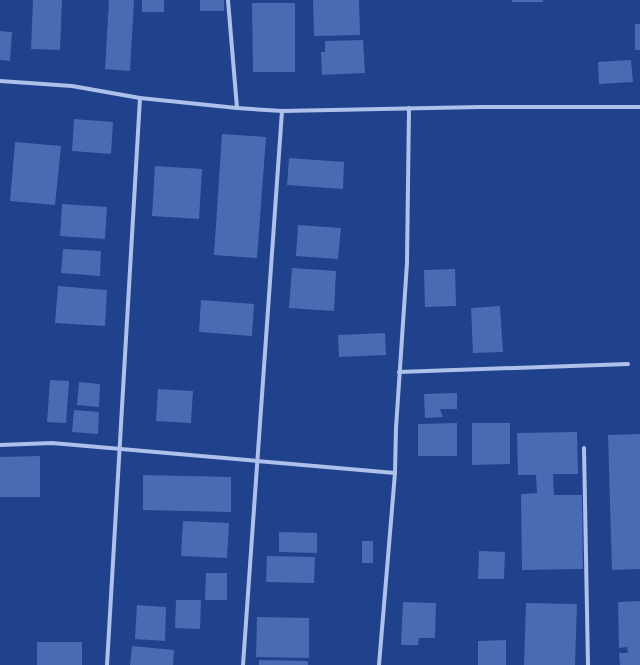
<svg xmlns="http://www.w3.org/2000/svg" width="640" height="665" font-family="Rubik,sans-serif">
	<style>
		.building { fill: #496bb2 }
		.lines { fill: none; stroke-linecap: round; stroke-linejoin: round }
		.street { stroke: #adc1eb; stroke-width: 4 }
	</style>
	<rect width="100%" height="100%" fill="#20418b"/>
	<g class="building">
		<path d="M33,0h29l-2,50 -29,-1z"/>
		<path d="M109,0h25l-4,71 -25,-2z"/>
		<rect x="142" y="0" width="22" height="12"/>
		<rect x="200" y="0" width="24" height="11"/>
		<path d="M313,0h46l1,35 -46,1z"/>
		<rect x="512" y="0" width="31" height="2"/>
		<path d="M252,3h43v69h-42z"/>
		<rect x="635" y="24" width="5" height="26"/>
		<path d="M0,31l12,1 -2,29 -10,-1z"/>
		<path d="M363,40l2,33 -43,2 -1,-23h4v-11z"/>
		<path d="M631,60l2,22 -34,2 -1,-22z"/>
		<path d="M74,119l39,3 -2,32 -39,-3z"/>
		<path d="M222,134l44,3 -9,121 -43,-3z"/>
		<path d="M15,142l46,4 -6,59 -45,-4z"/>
		<path d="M289,158l55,4 -1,27 -56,-4z"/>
		<path d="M155,166l47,3 -3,50 -47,-3z"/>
		<path d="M62,204l45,3 -2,32 -45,-3z"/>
		<path d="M298,225l43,3 -3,31 -42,-3z"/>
		<path d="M63,249l38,2 -1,25 -39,-3z"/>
		<path d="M292,268l44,3 -2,40 -45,-3z"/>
		<path d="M455,269l1,37 -31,1 -1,-37z"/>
		<path d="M58,286l49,4 -2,36 -50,-3z"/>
		<path d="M201,300l53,4 -2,32 -53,-4z"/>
		<path d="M500,306l3,46 -30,1 -2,-45z"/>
		<path d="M385,333l1,22 -47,2 -1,-22z"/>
		<path d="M50,380l19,1 -3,42 -19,-1z"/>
		<path d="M79,382l21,2 -1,23 -22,-2z"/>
		<path d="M158,389l35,2 -2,32 -35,-2z"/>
		<path d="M457,393v16h-17l3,8 -18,1 -1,-24z"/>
		<path d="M74,410l25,2 -1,22 -26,-2z"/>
		<path d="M457,423v33h-39v-32z"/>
		<path d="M472,423h38v41l-38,1z"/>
		<path d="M577,432l1,42h-25l1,21h28l1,74 -61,1 -1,-76 16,-1 -1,-18h-18l-1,-42z"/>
		<path d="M640,434v135l-28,1 -4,-135z"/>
		<path d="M40,456v41h-40v-40z"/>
		<path d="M143,475l88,2v35l-88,-2z"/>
		<path d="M183,521l46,2 -2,35 -46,-2z"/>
		<path d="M279,532l38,1v20l-38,-1z"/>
		<rect x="362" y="541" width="11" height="22"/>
		<path d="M479,551l26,1 -1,27h-26z"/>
		<path d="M267,556l48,1 -1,26 -48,-1z"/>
		<path d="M206,573h21v27h-22z"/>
		<path d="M176,600h25l-1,29 -25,-1z"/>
		<path d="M640,601v64h-20l-1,-12h9l-1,-6 -8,1 -1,-46z"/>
		<path d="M403,602l33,1 -1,35h-16l-1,7h-17z"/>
		<path d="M526,603l51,1 -2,61h-51z"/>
		<path d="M137,605l29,2 -1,34 -30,-2z"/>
		<path d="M257,617l52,1v40l-53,-1z"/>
		<path d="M506,640v25h-28v-24z"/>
		<rect x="37" y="642" width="45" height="23"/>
		<path d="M132,646l42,4 -1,15h-43z"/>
		<path d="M259,660l49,1v4h-49z"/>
	</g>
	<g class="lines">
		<g class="street">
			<path d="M228,0l9,108"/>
			<path d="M0,81l72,5 68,12 97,10 45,3 198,-4h160"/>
			<path d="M399,372l229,-8"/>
			<path d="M0,445l52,-2 343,30"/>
			<path d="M584,448l4,217"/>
			<path d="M107,665l33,-567"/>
			<path d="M243,665l39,-554"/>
			<path d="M379,665l16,-192 1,-45 11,-165 2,-155"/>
		</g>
	</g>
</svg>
